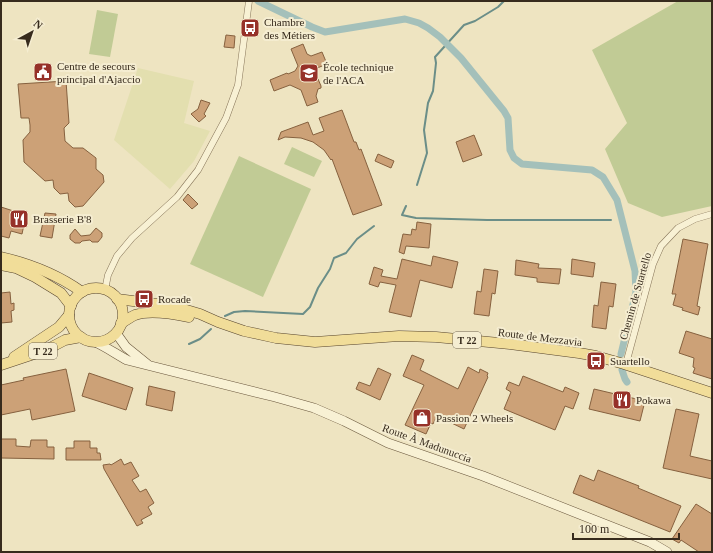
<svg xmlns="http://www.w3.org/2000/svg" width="713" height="553" font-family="Georgia,serif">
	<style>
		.farmland { fill: #e3dfaf }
		.green { fill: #c1cb95 }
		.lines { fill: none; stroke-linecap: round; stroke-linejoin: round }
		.stream { stroke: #6b8e88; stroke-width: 2 }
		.canal { stroke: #a4c0ba; stroke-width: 7 }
		.building { fill: #cca177; stroke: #86613f }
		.minor-casing { stroke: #877559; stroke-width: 7 }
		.secondary-casing { stroke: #69563c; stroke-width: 10 }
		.primary-casing { stroke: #55432d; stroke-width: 11 }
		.minor { stroke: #f8f1d4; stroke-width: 6 }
		.secondary { stroke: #f8f1d4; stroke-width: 9 }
		.primary { stroke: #f1dd99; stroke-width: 10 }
		.labels { text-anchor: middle; stroke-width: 4; stroke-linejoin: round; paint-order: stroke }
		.shield { fill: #f5edd1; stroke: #706553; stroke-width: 1 }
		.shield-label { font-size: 10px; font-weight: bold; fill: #372b1d }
		.poi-label { font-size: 11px; fill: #372b1d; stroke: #f5edd1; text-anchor: start }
		.street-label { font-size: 11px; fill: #372b1d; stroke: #f5edd1 }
	</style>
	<rect width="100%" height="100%" fill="#eee4c1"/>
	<path class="farmland" d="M138,68l56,13 -10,42 26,8 -16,30 -24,28 -56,-49z"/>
	<g class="green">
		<path d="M678,1h34v205l-50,11 -34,-14 -23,-54 22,-26 -35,-73z"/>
		<path d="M97,10l21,4 -8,43 -21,-3z"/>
		<path d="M292,147l30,14 -8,16 -30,-13z"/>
		<path d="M239,156l72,33 -48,108 -73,-33z"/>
	</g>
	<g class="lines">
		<g class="stream">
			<path d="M417,185l10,-32 -3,-23 4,-27 5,-12 3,-28 -1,-6 29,-32 11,-4 23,-14 6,-6"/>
			<path d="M406,206l-4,9 14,3 71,2h124"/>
			<path d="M225,316l9,-4 11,-1 58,3 7,-7 8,-19 12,-19 4,-11 12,-5 11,-14 17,-13"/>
			<path d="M189,344l11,-5 11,-10"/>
		</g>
		<g class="canal">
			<path d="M258,1l54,26 13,5 80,-13 14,4 9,5 12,9 21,21 43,53 4,7 2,32 4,8 8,6 70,6 11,7 14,23 18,71 1,21 -15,62"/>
			<path d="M622,370l3,9 2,3"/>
		</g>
	</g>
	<g class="building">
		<path d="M226,35l9,1 -1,12 -10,-1z"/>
		<path d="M303,44l4,10 4,2 11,-4 5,12 -22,9 13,6 3,7v2l-3,1 -2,7 2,6 -11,4 -6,-16 -11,-5 -16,6 -4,-11 17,-7 1,1 7,-3 3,-5 -7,-17z"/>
		<path d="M66,81l3,42 -5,5 1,13 8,7h10l13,10v11l7,6 1,7 -21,24 -8,1 -6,-6 -1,-8 -8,1 -6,-6 -1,-8 -8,1 -21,-19 -1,-22 7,-8v-7l-1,-7h-8l-3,-34z"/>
		<path d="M201,100l9,3 -6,11 2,2 -7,6 -8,-8 7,-5z"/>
		<path d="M342,110l12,32h2l3,8 2,-1 21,56 -29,10 -21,-56 -1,1 -7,-10 -11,-8 -12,-4 -16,-1 -7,3 3,-8 27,-10 5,13 11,-4 -5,-13z"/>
		<path d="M474,135l8,20 -19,7 -7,-20z"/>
		<path d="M378,154l16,7 -3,7 -16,-7z"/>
		<path d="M188,194l10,10 -6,5 -9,-9z"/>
		<path d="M1,207l25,8 -4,19 -11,-3 -2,7 -8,-2z"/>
		<path d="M45,213l11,1 -4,24 -12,-2z"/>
		<path d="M417,222l14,2 -2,24 -23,-2 -2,8 -5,-2 4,-18 8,1 1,-6 4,1z"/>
		<path d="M96,228l6,5v4l-4,5h-6l-2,-2 -8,1 -2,2h-5l-5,-4v-4l5,-6 6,7 9,-1z"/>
		<path d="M683,239l25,5 -11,62 3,1 -2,8 -16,-5 1,-2 -10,-3 3,-11h-4z"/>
		<path d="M433,256l25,6 -6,26 -32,-8 -9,37 -22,-5 7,-27 -16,-3 -2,5 -9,-3 5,-17 9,3 -2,6 16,3 5,-20 29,7z"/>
		<path d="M572,259l23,4 -2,14 -22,-3z"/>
		<path d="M516,260l23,4 -1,4 23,1 -2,15 -22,-2v-4l-22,-3z"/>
		<path d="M484,269l14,2 -3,23 -3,-1 -3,23 -15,-2 3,-23 4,1z"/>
		<path d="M601,282l15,2 -3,23 -4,-1 -3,23 -14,-2 2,-22 4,1z"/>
		<path d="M10,292l1,12 3,-1v7l-3,1 1,11 -11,1v-30z"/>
		<path d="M686,331l26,8v40l-19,-6 2,-5 -2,-1 1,-9 -15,-5z"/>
		<path d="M412,355l12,5 -4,10 38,19 10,-22 11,6 1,-4 8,4 -1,3 1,1 -24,52 -27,-13 -4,8 -2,-1 -5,11 -21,-9 19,-40 -21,-9z"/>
		<path d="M378,368l13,6 -11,26 -24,-11 3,-7 11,4z"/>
		<path d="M66,369l9,42 -43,9 -2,-11 -29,6v-30l23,-5 -1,-2z"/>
		<path d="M89,373l44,15 -7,22 -44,-14z"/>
		<path d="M523,376l40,16 2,-5 14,6 -6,16 -8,-3 -10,24 -51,-21 7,-17 -5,-3 3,-7 10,4z"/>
		<path d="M149,386l26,6 -3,19 -26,-6z"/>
		<path d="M594,389l51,12 -5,20 -51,-12z"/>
		<path d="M676,409l23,5 -9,42 22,5v18l-49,-11z"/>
		<path d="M1,439h15v7l14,1 1,-7h16v7h7v12l-53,-1z"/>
		<path d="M74,441h16v7h7v5h3l1,7h-35v-12h8z"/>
		<path d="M121,459l3,6 7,-3 8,14 -7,4 8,12 6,-3 8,14 -6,4 4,7 -11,6 2,3 -6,3 -33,-57 -1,-4 7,-1 1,1z"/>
		<path d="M598,470l41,16 -1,2 43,18 -11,26 -97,-39 7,-18 14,6z"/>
		<path d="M696,504l16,10v38h-13l-18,-12 -2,3 -7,-4z"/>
	</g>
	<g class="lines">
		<defs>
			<g id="minor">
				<path d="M105,290l3,-15 9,-19 15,-18 45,-41 21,-27 28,-52 12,-33 11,-84"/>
				<path d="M624,364l3,-4 26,-96 8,-18 17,-18 17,-9 17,-5"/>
			</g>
			<g id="secondary">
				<path d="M116,333l10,14 21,17"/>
				<path d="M95,342c11,5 21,12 32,18l148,37 39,11 30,13 44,22 95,33 167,66 17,10"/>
			</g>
			<g id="primary">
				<path d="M1,257c30,7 56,17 81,35"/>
				<path d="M1,265l15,3 19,9 26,16 10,13"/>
				<circle cx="96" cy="315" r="27"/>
				<path d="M117,299l56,7 27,8 18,8 26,9 32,7 39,4 84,-6 37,1 74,7 69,9 17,3 28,8 88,29"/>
				<path d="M121,323c5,-2 9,-6 14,-8 14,-5 39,-1 54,2"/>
				<path d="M14,357l45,-30 10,-12"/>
				<path d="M1,365l45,-15 19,-10 16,-3"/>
			</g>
		</defs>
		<use href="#minor" class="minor-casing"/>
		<use href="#secondary" class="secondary-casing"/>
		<use href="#primary" class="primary-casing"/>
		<use href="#minor" class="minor"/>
		<use href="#secondary" class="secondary"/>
		<use href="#primary" class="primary"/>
	</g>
	<defs>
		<symbol id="bus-square" viewBox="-11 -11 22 22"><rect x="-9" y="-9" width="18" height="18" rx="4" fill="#963129" stroke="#f5edd1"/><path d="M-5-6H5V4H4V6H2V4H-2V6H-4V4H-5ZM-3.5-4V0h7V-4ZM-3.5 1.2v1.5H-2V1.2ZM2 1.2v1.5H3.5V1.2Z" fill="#fff"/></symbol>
		<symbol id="civic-square" viewBox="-11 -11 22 22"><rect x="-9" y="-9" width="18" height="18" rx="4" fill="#963129" stroke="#f5edd1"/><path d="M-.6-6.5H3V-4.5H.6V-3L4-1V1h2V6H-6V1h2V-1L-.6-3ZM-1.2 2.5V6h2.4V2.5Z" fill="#fff"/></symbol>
		<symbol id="school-square" viewBox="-11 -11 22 22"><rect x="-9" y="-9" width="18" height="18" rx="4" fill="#963129" stroke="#f5edd1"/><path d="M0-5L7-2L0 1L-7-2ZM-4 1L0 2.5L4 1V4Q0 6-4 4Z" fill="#fff"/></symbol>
		<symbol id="restaurant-square" viewBox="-11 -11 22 22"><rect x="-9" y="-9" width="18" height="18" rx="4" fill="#963129" stroke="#f5edd1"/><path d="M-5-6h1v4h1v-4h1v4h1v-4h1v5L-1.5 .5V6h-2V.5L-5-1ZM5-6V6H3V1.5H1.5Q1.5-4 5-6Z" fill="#fff"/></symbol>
		<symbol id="shop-square" viewBox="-11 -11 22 22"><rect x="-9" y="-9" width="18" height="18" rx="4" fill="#963129" stroke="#f5edd1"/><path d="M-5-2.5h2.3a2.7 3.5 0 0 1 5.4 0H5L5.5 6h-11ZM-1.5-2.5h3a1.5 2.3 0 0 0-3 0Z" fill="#fff"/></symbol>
	</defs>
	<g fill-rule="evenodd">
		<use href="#bus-square" x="239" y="17" width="22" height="22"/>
		<use href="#civic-square" x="32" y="61" width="22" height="22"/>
		<use href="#school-square" x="298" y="62" width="22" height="22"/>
		<use href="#restaurant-square" x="8" y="208" width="22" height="22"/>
		<use href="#bus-square" x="133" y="288" width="22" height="22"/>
		<use href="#bus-square" x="585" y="350" width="22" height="22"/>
		<use href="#restaurant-square" x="611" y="389" width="22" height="22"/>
		<use href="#shop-square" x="411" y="407" width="22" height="22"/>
	</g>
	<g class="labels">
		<g class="shield">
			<rect x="453" y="332" width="28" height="16" rx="3"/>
			<rect x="29" y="343" width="28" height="16" rx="3"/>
		</g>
		<g class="shield-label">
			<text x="467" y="344">T 22</text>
			<text x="43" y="355">T 22</text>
		</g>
		<g class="poi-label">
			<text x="264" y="26">Chambre<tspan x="264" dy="13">des Métiers</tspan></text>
			<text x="57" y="70">Centre de secours<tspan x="57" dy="13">principal d'Ajaccio</tspan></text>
			<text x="323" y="71">École technique<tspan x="323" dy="13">de l'ACA</tspan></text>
			<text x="33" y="223">Brasserie B'8</text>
			<text x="158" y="303">Rocade</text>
			<text x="610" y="365">Suartello</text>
			<text x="636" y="404">Pokawa</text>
			<text x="436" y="422">Passion 2 Wheels</text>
		</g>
		<g class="street-label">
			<text transform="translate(635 296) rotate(-74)" y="4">Chemin de Suartello</text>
			<text transform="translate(540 337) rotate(7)" y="4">Route de Mezzavia</text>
			<text transform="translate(427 443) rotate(20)" y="4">Route À Madunuccia</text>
		</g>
	</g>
	<rect width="713" height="553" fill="none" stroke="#372b1d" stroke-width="4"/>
	<g transform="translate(32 32) rotate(40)" stroke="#f5edd1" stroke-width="3" paint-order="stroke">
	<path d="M0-3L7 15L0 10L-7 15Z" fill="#372b1d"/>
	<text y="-6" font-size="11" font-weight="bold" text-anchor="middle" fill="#372b1d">N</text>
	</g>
	<path d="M573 533v6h106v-6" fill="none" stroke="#372b1d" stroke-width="2"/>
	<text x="579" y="533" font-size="12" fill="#372b1d" stroke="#f5edd1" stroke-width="3" paint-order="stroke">100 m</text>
</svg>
